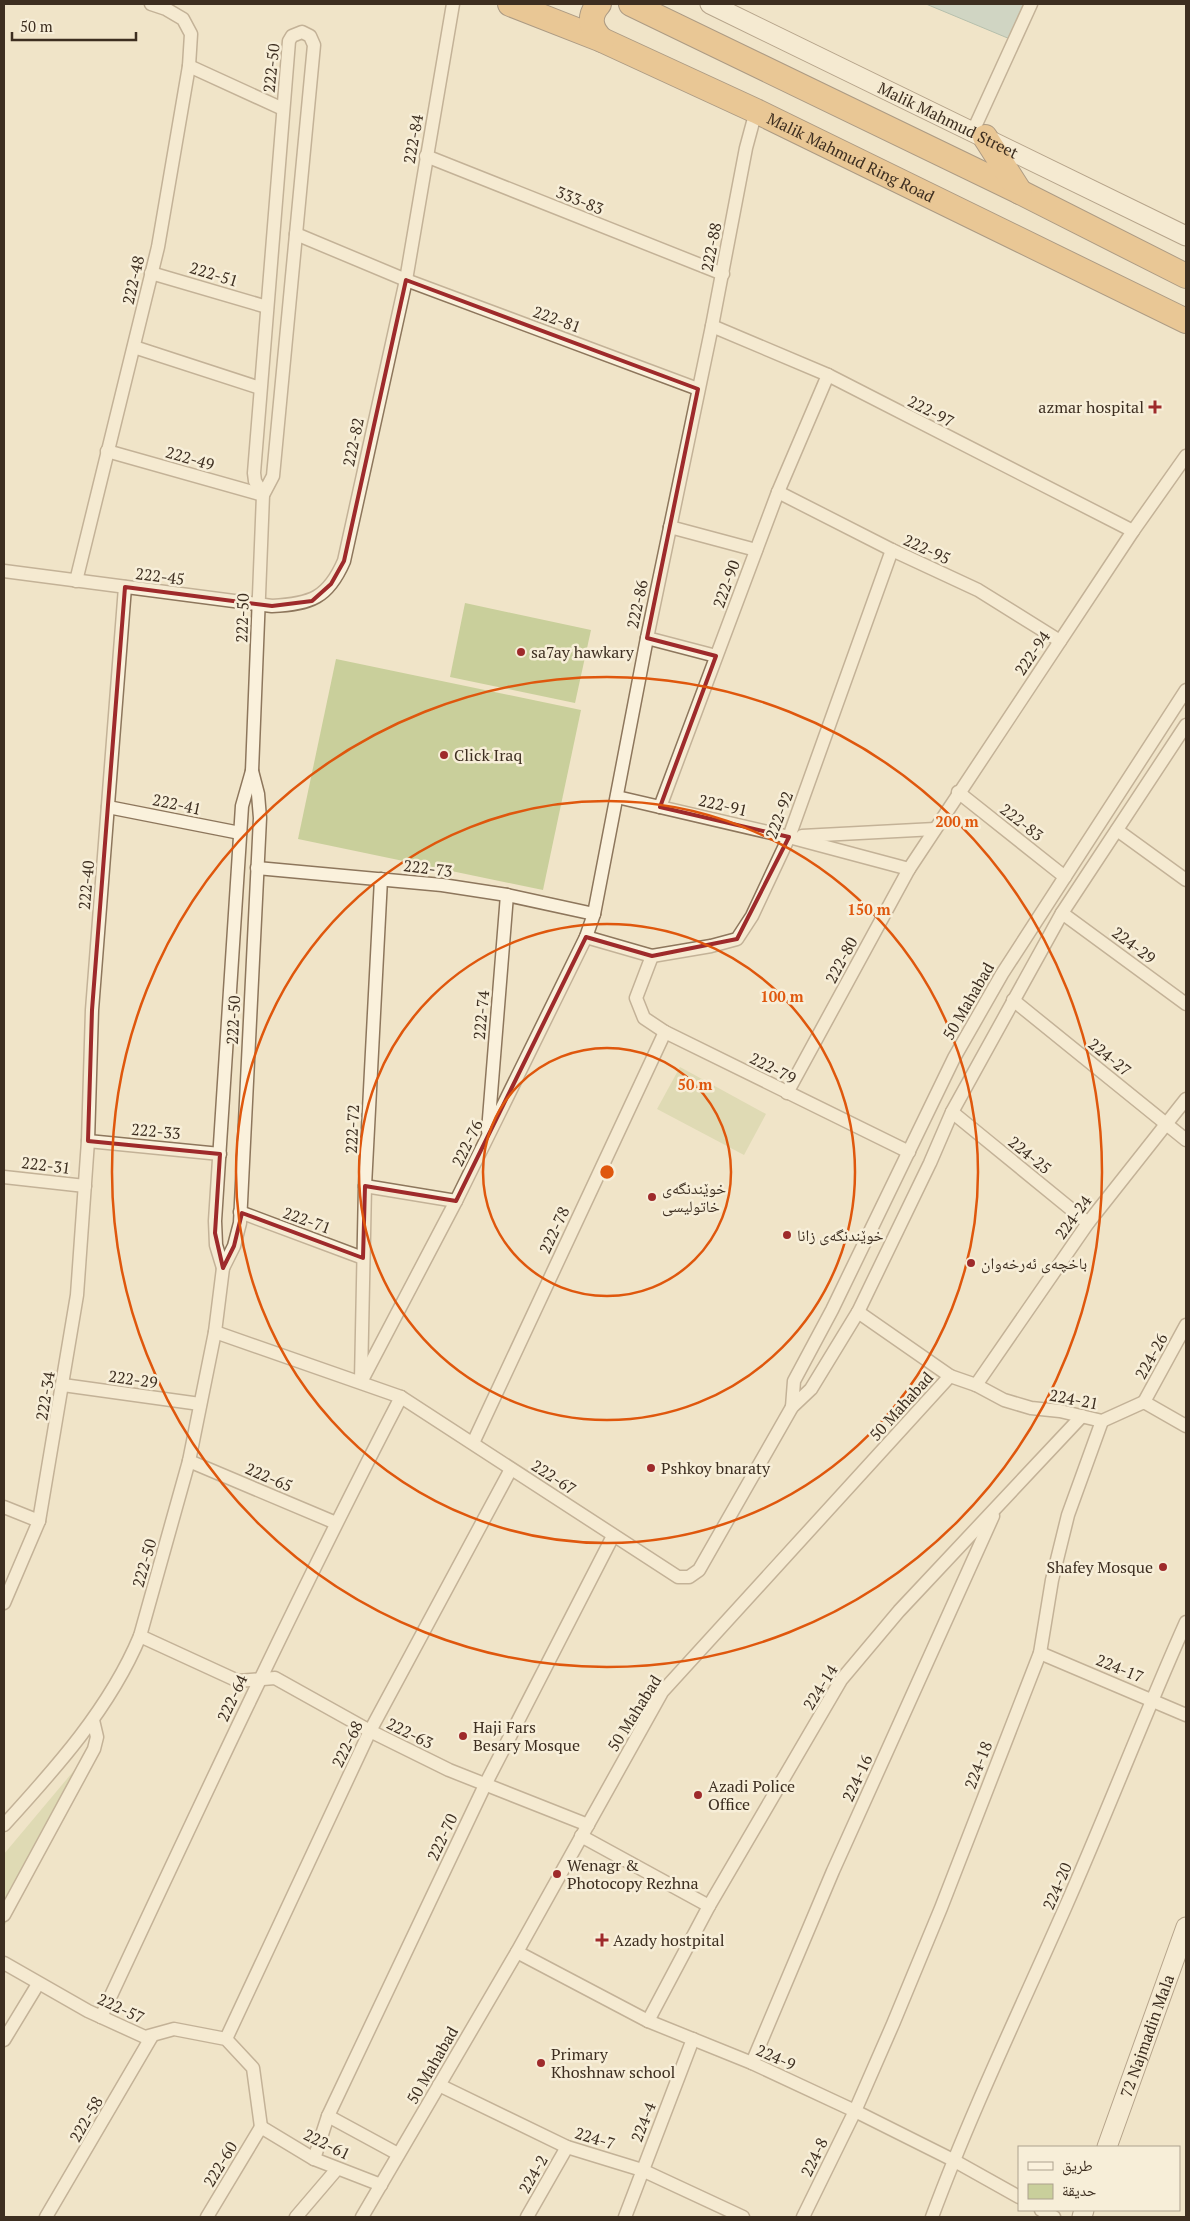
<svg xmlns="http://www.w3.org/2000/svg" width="1190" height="2221" font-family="'PT Serif','Noto Naskh Arabic',serif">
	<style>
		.green { fill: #c9cf9b }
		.water { fill: #a9c4bc; stroke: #6f938a }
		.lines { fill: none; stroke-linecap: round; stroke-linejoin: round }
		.street-casing { stroke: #8d765c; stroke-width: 15 }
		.secondary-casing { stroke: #6f573f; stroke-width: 21 }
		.highway-casing { stroke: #5b4430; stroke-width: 26 }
		.street { stroke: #faf1dc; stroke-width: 12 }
		.secondary { stroke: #faf1dc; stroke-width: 19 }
		.highway { stroke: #e0a458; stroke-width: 24 }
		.marked { fill: none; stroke: #9e2a2b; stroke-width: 4; stroke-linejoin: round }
		.ring { fill: none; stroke: #df570d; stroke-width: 2.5 }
		.poi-dot { fill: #9e2a2b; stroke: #f7eed8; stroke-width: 2 }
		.labels { text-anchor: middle; stroke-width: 5; stroke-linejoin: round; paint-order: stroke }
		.street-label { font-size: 16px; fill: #3d2e20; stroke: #f7eed8 }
		.poi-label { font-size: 16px; fill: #3d2e20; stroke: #f7eed8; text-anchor: start }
		.centre { fill: #df570d; stroke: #f7eed8; stroke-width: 2.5 }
		.ring-label { font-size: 15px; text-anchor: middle; font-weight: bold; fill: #df570d; stroke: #f7eed8; stroke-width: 5; stroke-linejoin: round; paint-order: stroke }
	</style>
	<rect width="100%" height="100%" fill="#f0e4c8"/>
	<g class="green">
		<path d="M465,603l126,27 -16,73 -125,-26z"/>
		<path d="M336,659l245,51 -38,180 -245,-51z"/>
		<path d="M680,1067l86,47 -22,41 -87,-46z"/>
		<path d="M103,1736l-99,191v-73z"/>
	</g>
	<path class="water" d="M926,4h98l-14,35z"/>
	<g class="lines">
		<defs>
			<g id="street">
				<path d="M189,66l94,43"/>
				<path d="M973,131l58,-127"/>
				<path d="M426,156l297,118"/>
				<path d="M296,234l110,46 292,109"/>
				<path d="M151,273l116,34"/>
				<path d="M712,326l116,49 305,156"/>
				<path d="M134,347l126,41"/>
				<path d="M107,451l156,44"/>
				<path d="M778,492l114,58 86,40 82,51"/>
				<path d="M670,527l86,23"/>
				<path d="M4,571l268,35c39,-2 56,-8 72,-45l62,-281 47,-276"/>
				<path d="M76,581l82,-334 31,-181 2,-32 -8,-15 -17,-10 -15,-5"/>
				<path d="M647,638l69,18"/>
				<path d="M958,792l107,85"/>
				<path d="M617,797l172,40 120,32"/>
				<path d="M108,807l132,26"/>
				<path d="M660,807l118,-315 50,-117"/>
				<path d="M1117,830l69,50"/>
				<path d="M802,836l133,-7"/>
				<path d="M257,868l185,17 65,10 87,19"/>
				<path d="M1062,913l124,91"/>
				<path d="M586,937l66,19 59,-10 26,-7 15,-23 37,-79 103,-287"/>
				<path d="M652,956l-16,42 8,20 21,14 244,120"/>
				<path d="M1013,1000l173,140"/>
				<path d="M787,1093l122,-224 224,-338 53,-75"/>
				<path d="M952,1112l136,111"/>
				<path d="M488,1131l19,-236"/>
				<path d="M88,1141l132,13"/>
				<path d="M4,1177l81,9"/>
				<path d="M365,1186l91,15"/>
				<path d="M240,1212l123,46"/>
				<path d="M223,1268l-7,-23 -1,-24 27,-415 10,-35 11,-276 10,-19 41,-431 -4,-9 -8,-4 -10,4 -3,5 -35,432 1,8 8,14"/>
				<path d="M215,1332l186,65 277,180h11l10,-7 93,-163 19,-18 47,-77 72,-149 22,-51 110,-199 124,-188"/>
				<path d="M950,1376l26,9 28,15 27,8 29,3 42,10 42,-19 42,24"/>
				<path d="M361,1380l4,-194 16,-307"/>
				<path d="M361,1382l95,-181 130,-264 8,-23 53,-276 65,-312 34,-178 10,-37"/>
				<path d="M63,1385l137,19"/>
				<path d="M976,1385l112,-162 98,-124"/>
				<path d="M1144,1402l42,-77"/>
				<path d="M792,1407l2,-26 38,-71 122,-252 48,-84 184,-284"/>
				<path d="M473,1443l192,-411"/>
				<path d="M189,1461l147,62"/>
				<path d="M4,1507l35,14"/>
				<path d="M4,1603l35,-82 38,-226 11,-154 4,-131 33,-423"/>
				<path d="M140,1636l98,45 37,-3 95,53 79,39 139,55"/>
				<path d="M1040,1653l146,62"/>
				<path d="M4,1825c52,-57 106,-117 136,-189l49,-175 26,-129 8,-64 11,-22 6,-23 20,-405 -2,-24 -6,-23"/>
				<path d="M581,1836l128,70"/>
				<path d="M4,1915l90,-166 3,-12 -4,-17"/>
				<path d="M517,1952l131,69 104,42 103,48 98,49 66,37"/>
				<path d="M4,1963l84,48 57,26 29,-8 52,10 27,29 8,59"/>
				<path d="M101,2017c97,-208 194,-416 300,-620"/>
				<path d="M648,2021l61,-115 132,-226 58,-69 183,-195"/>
				<path d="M226,2039l144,-308 141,-262"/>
				<path d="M4,2040l34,-56"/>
				<path d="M752,2063l81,-192 160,-355"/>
				<path d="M439,2085l128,62 75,23 101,47"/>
				<path d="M328,2116l70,38"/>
				<path d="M261,2127l53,32 67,26"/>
				<path d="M314,2159l14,-43 157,-331 128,-249"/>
				<path d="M1041,2210l13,7"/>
				<path d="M46,2217l106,-181"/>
				<path d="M207,2217l54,-90"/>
				<path d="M296,2217l41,-48"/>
				<path d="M362,2217l155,-265 145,-260 288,-316 -92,-64"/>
				<path d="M527,2217l40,-70"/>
				<path d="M625,2217l68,-178"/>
				<path d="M803,2217l52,-106 38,-87 48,-116 99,-255 12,-73 16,-65 34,-94"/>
				<path d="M932,2217c39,-105 88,-207 133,-309 42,-95 79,-192 121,-286"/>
			</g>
			<g id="secondary">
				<path id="s1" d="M710,4l476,232"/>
				<path id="s2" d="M1107,2147l79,-220"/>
				<path d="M1082,2217l2,-7"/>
			</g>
			<g id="highway">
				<path id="s3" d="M510,4l92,36 154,71 430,210"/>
				<path d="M599,4c-11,12 -9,25 3,36"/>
				<path d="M631,4l389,188 166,84"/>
				<path d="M985,137l35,55"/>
			</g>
		</defs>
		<use href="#street" class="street-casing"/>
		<use href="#secondary" class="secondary-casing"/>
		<use href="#highway" class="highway-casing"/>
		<use href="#street" class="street"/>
		<use href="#secondary" class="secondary"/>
		<use href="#highway" class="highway"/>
	</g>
	<path d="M0 0H1190V2221H0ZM406,280l292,109 -51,249 69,18 -56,151 129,30 -52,102 -85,17 -66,-19 -130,264 -91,-15 -2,72 -121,-45 -8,33 -11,22 -8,-35 5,-79 -132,-13 4,-131 33,-423 147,19 40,-5 19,-17 13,-23z" fill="#f0e4c8" fill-opacity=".55" fill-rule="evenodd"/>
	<path class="marked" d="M406,280l292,109 -51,249 69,18 -56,151 129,30 -52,102 -85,17 -66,-19 -130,264 -91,-15 -2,72 -121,-45 -8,33 -11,22 -8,-35 5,-79 -132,-13 4,-131 33,-423 147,19 40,-5 19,-17 13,-23z"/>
	<g class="ring">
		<circle cx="607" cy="1172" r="124"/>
		<circle cx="607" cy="1172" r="248"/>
		<circle cx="607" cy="1172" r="371"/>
		<circle cx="607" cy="1172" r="495"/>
	</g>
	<g class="poi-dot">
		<path d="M1152.5 399.5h5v5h5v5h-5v5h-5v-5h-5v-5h5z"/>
		<circle cx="521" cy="652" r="5"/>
		<circle cx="444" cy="755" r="5"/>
		<circle cx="652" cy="1197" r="5"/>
		<circle cx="787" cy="1235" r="5"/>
		<circle cx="971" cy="1263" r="5"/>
		<circle cx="651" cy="1468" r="5"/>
		<circle cx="1163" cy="1567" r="5"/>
		<circle cx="463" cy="1736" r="5"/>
		<circle cx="698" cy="1795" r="5"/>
		<circle cx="557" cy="1874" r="5"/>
		<path d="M599.5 1932.5h5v5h5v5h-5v5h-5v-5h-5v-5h5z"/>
		<circle cx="541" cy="2063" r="5"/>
	</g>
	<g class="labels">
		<g class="street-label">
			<text transform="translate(271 68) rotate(-84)" y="6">222-50</text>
			<text dy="6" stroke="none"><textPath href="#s1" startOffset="265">Malik Mahmud Street</textPath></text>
			<text transform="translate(413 139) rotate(-80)" y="6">222-84</text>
			<text dy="6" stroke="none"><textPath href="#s3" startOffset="374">Malik Mahmud Ring Road</textPath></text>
			<text transform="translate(580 200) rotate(22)" y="6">333-83</text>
			<text transform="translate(711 247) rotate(-79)" y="6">222-88</text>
			<text transform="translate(214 274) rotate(17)" y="6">222-51</text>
			<text transform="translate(133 280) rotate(-77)" y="6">222-48</text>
			<text transform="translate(557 319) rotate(20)" y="6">222-81</text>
			<text transform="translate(931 411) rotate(27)" y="6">222-97</text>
			<text transform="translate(353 442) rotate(-78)" y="6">222-82</text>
			<text transform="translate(190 458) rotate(16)" y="6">222-49</text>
			<text transform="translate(927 549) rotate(25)" y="6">222-95</text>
			<text transform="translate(160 576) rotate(7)" y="6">222-45</text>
			<text transform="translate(726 584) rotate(-70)" y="6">222-90</text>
			<text transform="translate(637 604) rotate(-78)" y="6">222-86</text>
			<text transform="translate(242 618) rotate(-88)" y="6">222-50</text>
			<text transform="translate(1032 653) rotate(-56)" y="6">222-94</text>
			<text transform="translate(177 804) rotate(12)" y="6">222-41</text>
			<text transform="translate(723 805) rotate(13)" y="6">222-91</text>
			<text transform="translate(779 815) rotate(-69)" y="6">222-92</text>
			<text transform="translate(1022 822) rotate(38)" y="6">222-83</text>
			<text transform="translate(428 868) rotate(7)" y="6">222-73</text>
			<text transform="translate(86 885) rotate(-85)" y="6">222-40</text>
			<text transform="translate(1134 945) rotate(37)" y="6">224-29</text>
			<text transform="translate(841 960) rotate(-62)" y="6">222-80</text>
			<text transform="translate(968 1001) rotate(-60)" y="6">50 Mahabad</text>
			<text transform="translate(481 1015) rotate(-85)" y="6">222-74</text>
			<text transform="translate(233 1020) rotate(-87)" y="6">222-50</text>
			<text transform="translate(1110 1057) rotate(39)" y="6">224-27</text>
			<text transform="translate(773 1068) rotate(27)" y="6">222-79</text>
			<text transform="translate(352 1129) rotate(-87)" y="6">222-72</text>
			<text transform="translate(156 1131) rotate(5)" y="6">222-33</text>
			<text transform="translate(467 1143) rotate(-64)" y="6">222-76</text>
			<text transform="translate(1030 1155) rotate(39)" y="6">224-25</text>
			<text transform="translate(46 1165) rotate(7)" y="6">222-31</text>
			<text transform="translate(1073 1217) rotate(-54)" y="6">224-24</text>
			<text transform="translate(307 1220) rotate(20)" y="6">222-71</text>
			<text transform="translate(554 1230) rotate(-65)" y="6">222-78</text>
			<text transform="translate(1151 1356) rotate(-61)" y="6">224-26</text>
			<text transform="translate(133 1379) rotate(8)" y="6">222-29</text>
			<text transform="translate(45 1396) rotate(-81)" y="6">222-34</text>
			<text transform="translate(1074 1399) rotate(11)" y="6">224-21</text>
			<text transform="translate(901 1406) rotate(-48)" y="6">50 Mahabad</text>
			<text transform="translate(269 1477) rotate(23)" y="6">222-65</text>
			<text transform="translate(554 1477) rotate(33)" y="6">222-67</text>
			<text transform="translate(144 1563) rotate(-74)" y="6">222-50</text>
			<text transform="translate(1120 1668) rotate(22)" y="6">224-17</text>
			<text transform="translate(820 1687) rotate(-58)" y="6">224-14</text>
			<text transform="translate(232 1698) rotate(-65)" y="6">222-64</text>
			<text transform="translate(634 1713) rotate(-58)" y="6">50 Mahabad</text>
			<text transform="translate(410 1733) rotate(26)" y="6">222-63</text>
			<text transform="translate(347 1744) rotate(-64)" y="6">222-68</text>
			<text transform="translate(978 1765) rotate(-69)" y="6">224-18</text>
			<text transform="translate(857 1778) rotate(-65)" y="6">224-16</text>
			<text transform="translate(442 1837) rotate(-65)" y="6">222-70</text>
			<text transform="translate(1057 1886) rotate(-67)" y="6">224-20</text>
			<text transform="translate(121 2008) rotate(25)" y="6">222-57</text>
			<text dy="6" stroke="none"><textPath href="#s2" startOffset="118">72 Najmadin Mala</textPath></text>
			<text transform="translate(776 2057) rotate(24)" y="6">224-9</text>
			<text transform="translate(432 2065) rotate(-60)" y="6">50 Mahabad</text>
			<text transform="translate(86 2119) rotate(-60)" y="6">222-58</text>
			<text transform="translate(643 2122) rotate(-69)" y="6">224-4</text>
			<text transform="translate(595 2138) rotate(17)" y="6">224-7</text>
			<text transform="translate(327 2144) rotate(26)" y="6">222-61</text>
			<text transform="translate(814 2157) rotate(-64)" y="6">224-8</text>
			<text transform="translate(220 2164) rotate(-59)" y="6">222-60</text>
			<text transform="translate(533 2174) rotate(-60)" y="6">224-2</text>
		</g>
		<g class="poi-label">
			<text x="1144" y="413" text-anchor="end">azmar hospital</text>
			<text x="531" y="658">sa7ay hawkary</text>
			<text x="454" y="761">Click Iraq</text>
			<text x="662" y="1194">خوێندنگەی<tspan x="662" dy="18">خاتولیسی</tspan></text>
			<text x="797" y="1241">خوێندنگەی زانا</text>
			<text x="981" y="1269">باخچەی ئەرخەوان</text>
			<text x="661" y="1474">Pshkoy bnaraty</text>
			<text x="1153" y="1573" text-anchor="end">Shafey Mosque</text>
			<text x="473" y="1733">Haji Fars<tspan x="473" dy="18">Besary Mosque</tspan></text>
			<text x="708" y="1792">Azadi Police<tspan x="708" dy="18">Office</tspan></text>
			<text x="567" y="1871">Wenagr &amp;<tspan x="567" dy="18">Photocopy Rezhna</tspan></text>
			<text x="613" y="1946">Azady hostpital</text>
			<text x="551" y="2060">Primary<tspan x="551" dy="18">Khoshnaw school</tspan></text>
		</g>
	</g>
	<circle cx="607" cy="1172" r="8" class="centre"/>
	<g class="ring-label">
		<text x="957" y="827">200 m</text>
		<text x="869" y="915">150 m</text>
		<text x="782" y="1002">100 m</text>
		<text x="695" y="1090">50 m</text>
	</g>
	<rect width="1190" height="2221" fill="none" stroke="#3d2e20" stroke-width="10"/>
	<rect x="1018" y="2146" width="162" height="65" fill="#f7eed8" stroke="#ada18e"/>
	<rect x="1028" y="2162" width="25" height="8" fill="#faf1dc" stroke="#ada18e"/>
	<text x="1062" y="2171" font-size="15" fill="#3d2e20">طريق</text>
	<rect x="1028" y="2184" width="25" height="15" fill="#c9cf9b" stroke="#ada18e"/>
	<text x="1062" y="2196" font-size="15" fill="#3d2e20">حديقة</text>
	<path d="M12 32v8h124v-8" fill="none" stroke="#3d2e20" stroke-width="2.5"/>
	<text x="20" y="32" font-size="15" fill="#3d2e20" stroke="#f7eed8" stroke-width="4" paint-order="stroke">50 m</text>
</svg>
